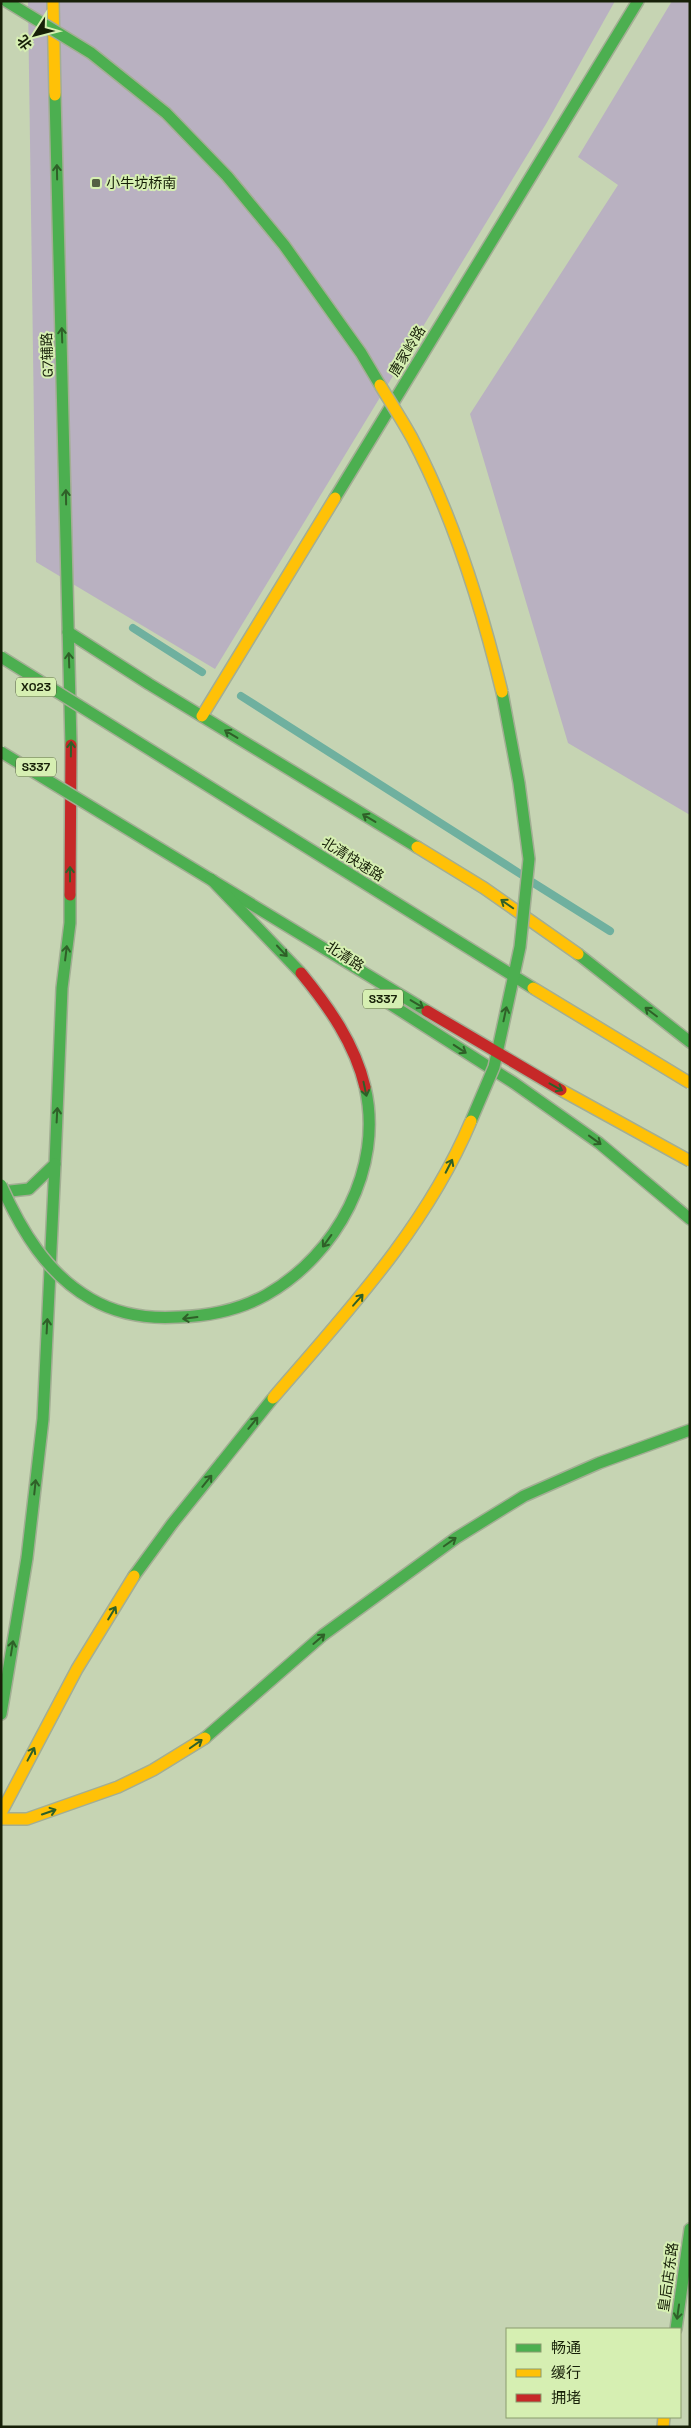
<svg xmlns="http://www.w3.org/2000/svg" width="691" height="2428" font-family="'Space Grotesk','Noto Sans SC',sans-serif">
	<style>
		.forest { fill: #b9b1c1 }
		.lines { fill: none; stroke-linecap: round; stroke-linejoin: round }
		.stream { stroke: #6fb09f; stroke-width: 8 }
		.fast-casing { stroke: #a3ae94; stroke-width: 14 }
		.slow-casing { stroke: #a3ae94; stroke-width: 14 }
		.jam-casing { stroke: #a3ae94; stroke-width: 14 }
		.fast { stroke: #4caf50; stroke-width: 11 }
		.slow { stroke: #ffc107; stroke-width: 11 }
		.jam { stroke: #c62828; stroke-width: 11 }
		.fast-bridge-casing { stroke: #a3ae94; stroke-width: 14; stroke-linecap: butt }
		.slow-bridge-casing { stroke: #a3ae94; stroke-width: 14; stroke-linecap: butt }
		.jam-bridge-casing { stroke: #a3ae94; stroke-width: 14; stroke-linecap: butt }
		.fast-bridge { stroke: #4caf50; stroke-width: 11 }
		.slow-bridge { stroke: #ffc107; stroke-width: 11 }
		.jam-bridge { stroke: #c62828; stroke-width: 11 }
		.oneway { stroke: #2f6028 }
		.poi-dot { fill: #545f44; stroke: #d6efb2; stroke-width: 2 }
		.labels { text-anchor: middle; stroke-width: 4; stroke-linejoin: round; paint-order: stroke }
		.shield { fill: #d6efb2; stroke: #505e3b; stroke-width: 1 }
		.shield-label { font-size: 12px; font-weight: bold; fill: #172008 }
		.poi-label { font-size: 14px; fill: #172008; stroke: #d6efb2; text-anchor: start }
		.street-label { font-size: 14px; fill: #172008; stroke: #d6efb2 }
	</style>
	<rect width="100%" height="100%" fill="#c6d4b3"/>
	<g class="forest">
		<path d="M28,1h587l-69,123 -331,545 -179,-107z"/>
		<path d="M672,1h18v814l-122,-72 -98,-329 148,-229 -40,-28z"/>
	</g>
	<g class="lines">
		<g class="stream">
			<path d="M133,628l69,44"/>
			<path d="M241,696l281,179"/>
			<path d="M532,882l78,49"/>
		</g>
		<defs>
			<g id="fast">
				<path d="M55,95l16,650"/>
				<path d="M335,498l303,-497"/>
				<path d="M68,632l81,52 268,163"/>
				<path d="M578,954l112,88"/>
				<path d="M376,995l138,88 85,60 91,76"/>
				<path d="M1,1192l28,-3 26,-25 7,-176 8,-65v-28"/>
				<path d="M134,1576l38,-52 50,-62"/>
				<path d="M1,1714l26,-156 16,-139 12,-255"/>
				<path d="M205,1738l118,-103 133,-97 68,-42 75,-33 91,-33"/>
				<path d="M676,2329l14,-100"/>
			</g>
			<g id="slow">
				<path d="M53,1l2,94"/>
				<path d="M202,716l133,-218"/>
				<path d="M417,847l67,41 94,66"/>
				<path d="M1,1813l76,-144 57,-93"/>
				<path d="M1,1819h26l91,-32 35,-17 52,-32"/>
				<path d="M663,2427l1,-10"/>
			</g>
			<path id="jam" d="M70,895l1,-150"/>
		</defs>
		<use href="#fast" class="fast-casing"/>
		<use href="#slow" class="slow-casing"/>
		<use href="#jam" class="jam-casing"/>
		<use href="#fast" class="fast"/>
		<use href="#slow" class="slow"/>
		<use href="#jam" class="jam"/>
		<defs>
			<g id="fast-bridge">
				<path d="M6,1l85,52 75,60 61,63 57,69 77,108 19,32"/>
				<path d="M1,657l532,331"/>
				<path d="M1,752l426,259"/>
				<path d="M211,879l90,94"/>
				<path d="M471,1121l23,-54 26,-120 9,-88 -10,-76 -17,-91"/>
				<path d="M1,1185c20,45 46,89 90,114 26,15 58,20 88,18 30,-1 60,-7 87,-22 71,-40 118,-127 99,-208"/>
				<path d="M222,1462l51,-64"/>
			</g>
			<g id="slow-bridge">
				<path d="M380,385c11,18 22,35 32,53 40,76 70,171 90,254"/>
				<path d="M533,988l157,95"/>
				<path d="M561,1090l129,71"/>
				<path d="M273,1398c74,-86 153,-170 198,-277"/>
			</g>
			<g id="jam-bridge">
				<path d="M301,973c28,34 54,71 64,114"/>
				<path d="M427,1011l134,79"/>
			</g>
		</defs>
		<use href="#fast-bridge" class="fast-bridge-casing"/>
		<use href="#slow-bridge" class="slow-bridge-casing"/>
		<use href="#jam-bridge" class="jam-bridge-casing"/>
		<use href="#fast-bridge" class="fast-bridge"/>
		<use href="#slow-bridge" class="slow-bridge"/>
		<use href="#jam-bridge" class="jam-bridge"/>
	</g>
	<defs><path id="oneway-shaft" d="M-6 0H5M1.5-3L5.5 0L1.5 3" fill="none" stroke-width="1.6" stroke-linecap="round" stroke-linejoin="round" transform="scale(1.25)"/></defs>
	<g class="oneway">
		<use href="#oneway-shaft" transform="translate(57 172) rotate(-91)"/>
		<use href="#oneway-shaft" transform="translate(62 335) rotate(-92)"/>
		<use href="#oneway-shaft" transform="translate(66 497) rotate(-91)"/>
		<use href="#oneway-shaft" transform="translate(69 660) rotate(-92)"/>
		<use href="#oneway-shaft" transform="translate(231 734) rotate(-149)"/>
		<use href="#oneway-shaft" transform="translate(71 749) rotate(-89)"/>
		<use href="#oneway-shaft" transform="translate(369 818) rotate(-149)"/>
		<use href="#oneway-shaft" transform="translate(70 874) rotate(-90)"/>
		<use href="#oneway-shaft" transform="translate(507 904) rotate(-145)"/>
		<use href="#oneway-shaft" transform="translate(282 951) rotate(47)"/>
		<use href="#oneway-shaft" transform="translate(66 953) rotate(-83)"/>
		<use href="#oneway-shaft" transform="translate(417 1004) rotate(31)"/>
		<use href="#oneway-shaft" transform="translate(651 1012) rotate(-143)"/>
		<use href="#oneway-shaft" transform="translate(505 1014) rotate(-78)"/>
		<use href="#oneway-shaft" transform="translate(460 1049) rotate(33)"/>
		<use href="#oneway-shaft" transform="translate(556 1087) rotate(29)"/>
		<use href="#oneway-shaft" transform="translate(365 1089) rotate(78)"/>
		<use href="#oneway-shaft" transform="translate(57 1115) rotate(-87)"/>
		<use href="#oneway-shaft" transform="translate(595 1140) rotate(36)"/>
		<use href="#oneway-shaft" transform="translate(449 1166) rotate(-63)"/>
		<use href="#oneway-shaft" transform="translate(327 1241) rotate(126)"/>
		<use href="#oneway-shaft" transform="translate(358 1300) rotate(-49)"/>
		<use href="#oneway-shaft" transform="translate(190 1318) rotate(173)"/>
		<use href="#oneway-shaft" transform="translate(47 1326) rotate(-87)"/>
		<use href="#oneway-shaft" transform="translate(253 1423) rotate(-51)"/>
		<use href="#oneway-shaft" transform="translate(207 1481) rotate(-51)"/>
		<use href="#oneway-shaft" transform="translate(35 1487) rotate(-84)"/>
		<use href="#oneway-shaft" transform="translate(450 1542) rotate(-35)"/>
		<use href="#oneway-shaft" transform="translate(112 1613) rotate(-59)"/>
		<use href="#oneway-shaft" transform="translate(319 1639) rotate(-41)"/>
		<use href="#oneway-shaft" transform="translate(12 1648) rotate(-81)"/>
		<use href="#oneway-shaft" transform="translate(196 1744) rotate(-35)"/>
		<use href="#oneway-shaft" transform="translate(31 1754) rotate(-62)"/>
		<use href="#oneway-shaft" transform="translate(49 1812) rotate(-19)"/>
		<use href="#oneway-shaft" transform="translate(678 2312) rotate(98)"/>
	</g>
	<rect class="poi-dot" x="91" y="178" width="10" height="10" rx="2.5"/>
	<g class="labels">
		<g class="shield">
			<rect x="16" y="677.5" width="40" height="19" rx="4"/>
			<rect x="16" y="757.5" width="40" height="19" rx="4"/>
			<rect x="363" y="989.5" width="40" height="19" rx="4"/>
		</g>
		<g class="shield-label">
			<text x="36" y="691">X023</text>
			<text x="36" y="771">S337</text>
			<text x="383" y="1003">S337</text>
		</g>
		<g class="poi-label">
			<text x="106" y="188">小牛坊桥南</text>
		</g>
		<g class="street-label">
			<text transform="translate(407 351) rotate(-59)" y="5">唐家岭路</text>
			<text transform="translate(47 355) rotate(-92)" y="5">G7辅路</text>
			<text transform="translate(353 859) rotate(32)" y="5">北清快速路</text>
			<text transform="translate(345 956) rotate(33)" y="5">北清路</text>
			<text transform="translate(668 2277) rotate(-82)" y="5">皇后店东路</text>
		</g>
	</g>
	<rect width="691" height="2428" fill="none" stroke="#172008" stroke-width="5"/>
	<rect x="506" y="2328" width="175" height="90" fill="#d6efb2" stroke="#8a9c6e"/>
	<rect x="516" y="2344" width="25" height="8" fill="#4caf50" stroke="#8a9c6e"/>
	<text x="551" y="2353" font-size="15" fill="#172008">畅通</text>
	<rect x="516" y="2369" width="25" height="8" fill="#ffc107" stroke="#8a9c6e"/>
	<text x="551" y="2378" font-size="15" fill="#172008">缓行</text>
	<rect x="516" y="2394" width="25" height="8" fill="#c62828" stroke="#8a9c6e"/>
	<text x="551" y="2403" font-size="15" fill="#172008">拥堵</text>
	<g transform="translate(35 35) rotate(234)" stroke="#d6efb2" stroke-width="4" paint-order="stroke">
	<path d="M0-4L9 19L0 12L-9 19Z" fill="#172008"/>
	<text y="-8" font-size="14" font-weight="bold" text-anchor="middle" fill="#172008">北</text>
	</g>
</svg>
